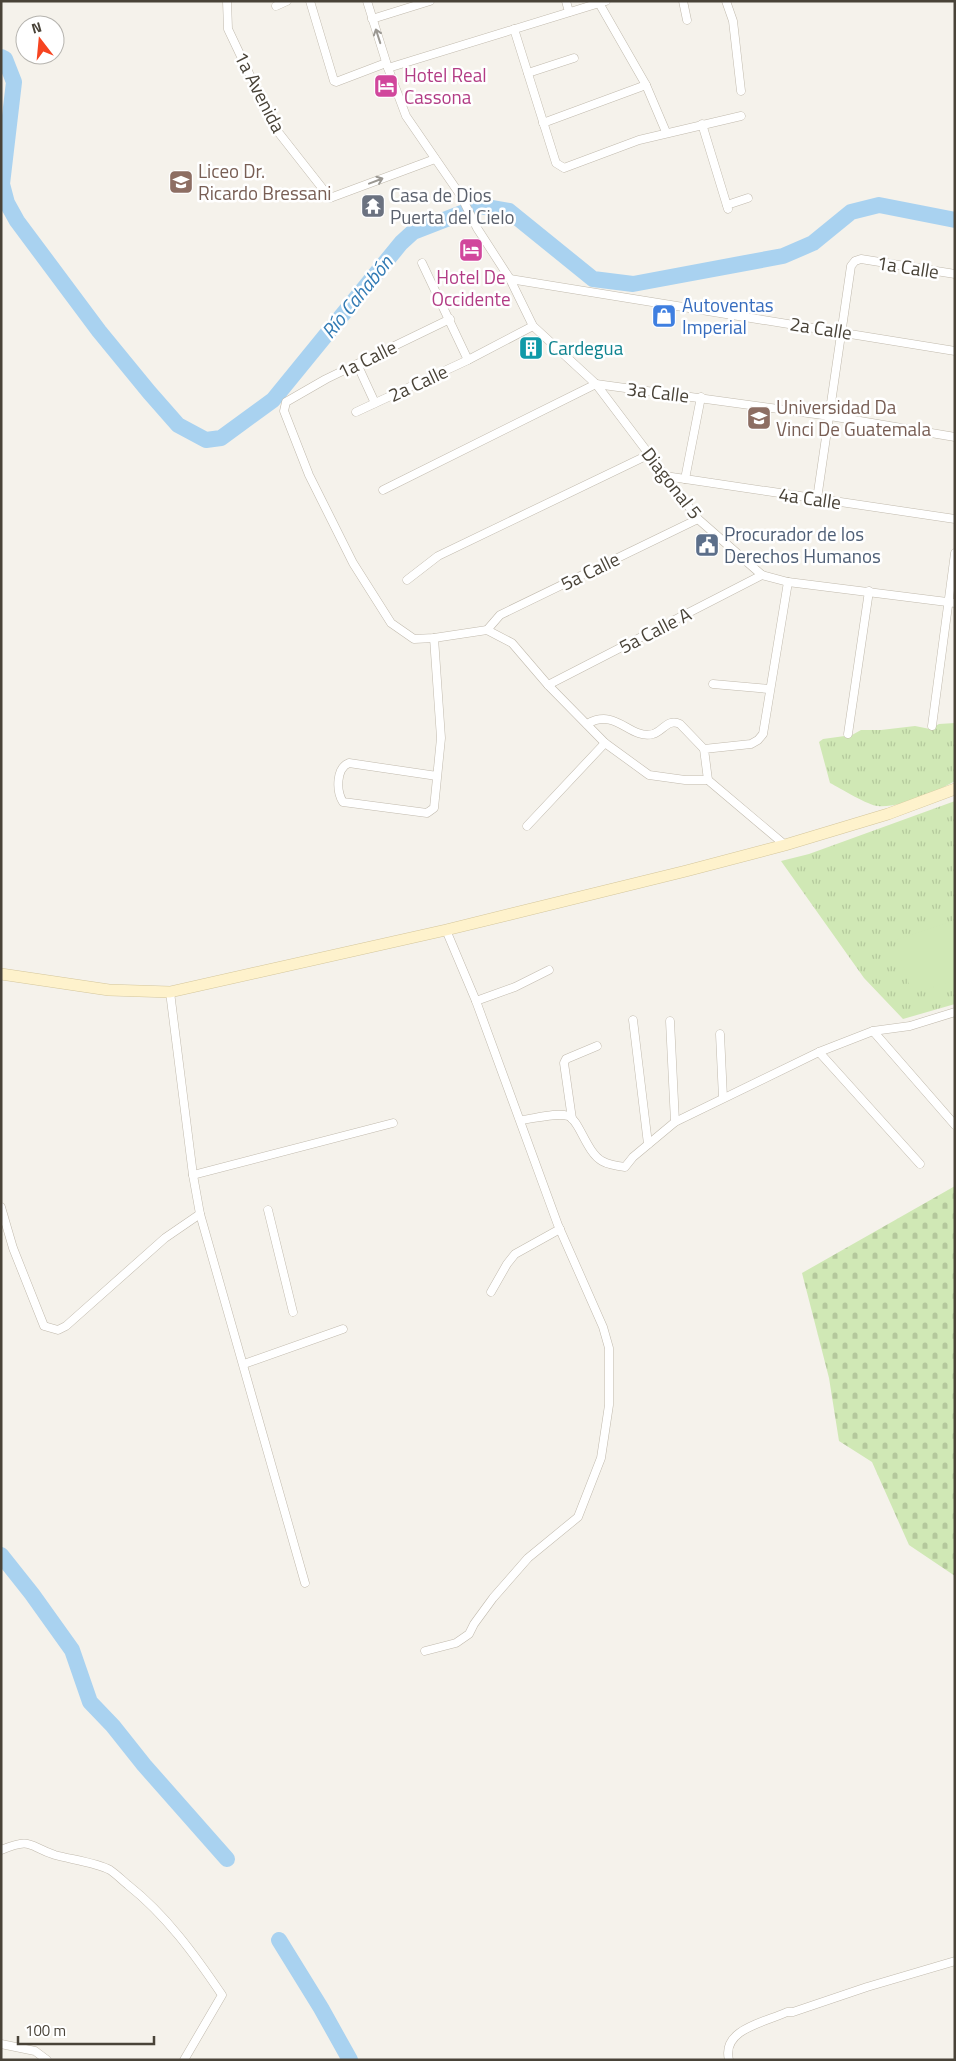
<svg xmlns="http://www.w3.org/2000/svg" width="956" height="2061" font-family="'Titillium Web',sans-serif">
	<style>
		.grass { fill: url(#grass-tufts) }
		.cemetery { fill: url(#cemetery-stones) }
		.pitch { fill: #d0e8b5 }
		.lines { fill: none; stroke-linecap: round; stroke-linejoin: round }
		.river { stroke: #a9d2f0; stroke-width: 16 }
		.minor-casing { stroke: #c1baad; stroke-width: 9 }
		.secondary-casing { stroke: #d4c69b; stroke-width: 12 }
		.minor { stroke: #fff; stroke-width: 8 }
		.secondary { stroke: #fef2cc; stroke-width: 11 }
		.oneway { stroke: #9b9892 }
		.labels { text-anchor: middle; stroke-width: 5; stroke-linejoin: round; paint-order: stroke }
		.hotel-label { font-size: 19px; fill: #b23c85; stroke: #fff; text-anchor: start }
		.street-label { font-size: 19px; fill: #494338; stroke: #fff }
		.education-label { font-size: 19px; fill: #785e54; stroke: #fff; text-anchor: start }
		.worship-label { font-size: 19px; fill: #5b616d; stroke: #fff; text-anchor: start }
		.shop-label { font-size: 19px; fill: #366cbe; stroke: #fff; text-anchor: start }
		.culture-label { font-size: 19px; fill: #0d838f; stroke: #fff; text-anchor: start }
		.service-label { font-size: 19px; fill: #4e5e75; stroke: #fff; text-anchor: start }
		.water-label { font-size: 20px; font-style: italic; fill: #327bb4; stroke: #fff }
	</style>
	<defs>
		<pattern id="grass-tufts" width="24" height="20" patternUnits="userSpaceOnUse" patternTransform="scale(1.25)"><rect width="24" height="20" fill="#d0e8b5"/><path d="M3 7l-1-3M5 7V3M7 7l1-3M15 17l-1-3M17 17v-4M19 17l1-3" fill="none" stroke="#b4c89c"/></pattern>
		<pattern id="cemetery-stones" width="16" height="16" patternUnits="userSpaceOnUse" patternTransform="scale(1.25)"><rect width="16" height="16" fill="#d0e8b5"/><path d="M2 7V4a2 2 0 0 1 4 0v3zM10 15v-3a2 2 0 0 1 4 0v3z" fill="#b4c89c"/></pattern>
	</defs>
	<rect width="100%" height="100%" fill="#f5f2eb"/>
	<g class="grass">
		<path d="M955,723v58c-19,11 -54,27 -77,25 -9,0 -38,-18 -48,-23l-11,-41 4,-3 29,-4 9,-5h20l34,-4 15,3 9,-5z"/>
		<path d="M955,801v203l-52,15 -39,-41 -83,-117 28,-7z"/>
	</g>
	<path class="cemetery" d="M955,1186v390l-46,-31 -37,-83 -33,-21 -10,-63 -27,-105z"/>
	<path class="pitch" d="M955,920v60l-43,14 -17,-54z"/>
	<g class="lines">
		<g class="river">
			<path d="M1,57l4,2 9,23 -12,102 5,19 10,18 82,110 50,61 29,33 28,15 15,-2 52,-38 128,-157 12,-11 67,-26 29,5 84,68 40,5 150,-28 30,-13 38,-31 28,-7 76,15"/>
			<path d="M1,1555l31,39 40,56 18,52 23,24 31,39 83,94"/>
			<path d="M279,1940l42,68 29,52"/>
		</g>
		<defs>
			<g id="minor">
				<path d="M227,1l1,28 47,99 55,70 105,-39"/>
				<path d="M310,1l24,80 2,1 50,-19"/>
				<path d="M367,1l21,67 18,48 55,80 16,32 33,51 23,47 63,58 102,135 64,56 26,7 167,21"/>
				<path d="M566,1l3,11"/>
				<path d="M683,1l4,19"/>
				<path d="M726,1l7,20 8,70"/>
				<path d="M599,3l47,82 20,47"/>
				<path d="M276,6l11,-5"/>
				<path d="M372,19l58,-18"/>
				<path d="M514,29l42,134 8,5 75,-28 102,-24"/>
				<path d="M388,68l218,-67"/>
				<path d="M528,73l46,-15"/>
				<path d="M543,123l103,-38"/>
				<path d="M702,124l26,85"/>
				<path d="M727,205l21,-7"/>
				<path d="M422,263l46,97"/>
				<path d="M510,279l445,72"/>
				<path d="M450,319l-124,60 -40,23 -2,9 25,64 44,88 38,60 23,16 20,-1 53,-8 25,13 36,42 57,58 44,32 36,5h23l77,65"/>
				<path d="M357,364l18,39"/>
				<path d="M356,412l112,-52 65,-34"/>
				<path d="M665,476l290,43"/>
				<path d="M685,479l16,-82"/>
				<path d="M383,490l213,-106 234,32 125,21"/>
				<path d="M817,499l34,-233 4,-5 6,-2 94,15"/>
				<path d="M407,580l31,-24 210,-101"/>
				<path d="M487,630l13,-15 198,-96"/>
				<path d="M434,638l7,100 -7,70 -7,5 -84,-11c-7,-11 -7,-34 6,-39l88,13"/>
				<path d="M713,684l56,5"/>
				<path d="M548,685l214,-110"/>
				<path d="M587,724c30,-17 42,16 66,10 10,-3 15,-16 27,-10l24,25"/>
				<path d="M932,726l23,-173"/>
				<path d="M848,734l21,-143"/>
				<path d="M708,780l-4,-31 47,-5 7,-4 5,-6 25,-152"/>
				<path d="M527,826l78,-83"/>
				<path d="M170,992l23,183 7,39 105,369"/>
				<path d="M476,1001l39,-14 34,-17"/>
				<path d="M633,1020l15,124"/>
				<path d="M670,1021l5,101"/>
				<path d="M873,1031l82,94"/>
				<path d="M720,1034l3,64"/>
				<path d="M819,1052l101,112"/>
				<path d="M572,1119l-8,-56 2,-4 31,-13"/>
				<path d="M521,1120c12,-1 36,-8 47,-4 11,3 18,36 34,45 7,4 15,5 23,6l8,-10 42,-35 144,-70 54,-21 37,-5 45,-14"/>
				<path d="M193,1175l200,-52"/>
				<path d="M1,1207l12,41 31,78 14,4 8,-4 99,-88 35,-24"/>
				<path d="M268,1210l25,102"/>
				<path d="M491,1292l16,-28 8,-10 45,-25"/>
				<path d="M244,1364l99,-35"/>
				<path d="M425,1651l31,-8 13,-9 5,-10 19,-26 35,-40 50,-41 23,-59 8,-53v-57l-6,-21 -45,-102 -82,-224 -30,-71"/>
				<path d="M1,1850c32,-13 26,-4 54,5 14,4 43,8 55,15 6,4 12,10 18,15 38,30 67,70 94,110l-38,65"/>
				<path d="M1,2044l34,7 12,9"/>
				<path d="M729,2060c-8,-31 37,-38 58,-48h6l74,-25 88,-26"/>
			</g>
			<path id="secondary" d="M1,974l108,16 61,2 276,-62 240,-59 99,-26 103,-31 67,-25"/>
		</defs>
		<use href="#minor" class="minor-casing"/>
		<use href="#secondary" class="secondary-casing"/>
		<use href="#minor" class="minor"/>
		<use href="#secondary" class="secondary"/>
	</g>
	<defs><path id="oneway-shaft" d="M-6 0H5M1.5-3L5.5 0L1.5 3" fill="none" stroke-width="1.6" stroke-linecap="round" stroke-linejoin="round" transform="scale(1.25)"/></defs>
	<g class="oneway">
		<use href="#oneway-shaft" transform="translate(378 36) rotate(-108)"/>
		<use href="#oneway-shaft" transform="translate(376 181) rotate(-21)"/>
	</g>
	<defs>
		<symbol id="hotel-square" viewBox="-11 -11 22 22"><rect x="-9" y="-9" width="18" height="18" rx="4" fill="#d1479c" stroke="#fff"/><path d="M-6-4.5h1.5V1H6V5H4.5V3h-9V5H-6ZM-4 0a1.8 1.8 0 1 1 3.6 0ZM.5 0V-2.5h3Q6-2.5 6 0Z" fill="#fff"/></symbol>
		<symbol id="university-square" viewBox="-11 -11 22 22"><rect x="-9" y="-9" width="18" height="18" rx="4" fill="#8d6e63" stroke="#fff"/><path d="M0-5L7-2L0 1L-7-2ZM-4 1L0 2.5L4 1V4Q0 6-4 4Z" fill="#fff"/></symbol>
		<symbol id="temple-square" viewBox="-11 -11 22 22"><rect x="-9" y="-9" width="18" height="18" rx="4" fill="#6b7280" stroke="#fff"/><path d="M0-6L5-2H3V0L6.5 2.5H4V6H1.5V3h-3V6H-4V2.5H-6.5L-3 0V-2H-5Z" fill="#fff"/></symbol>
		<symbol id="shop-square" viewBox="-11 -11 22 22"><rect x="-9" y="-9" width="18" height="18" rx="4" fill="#3f7fe0" stroke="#fff"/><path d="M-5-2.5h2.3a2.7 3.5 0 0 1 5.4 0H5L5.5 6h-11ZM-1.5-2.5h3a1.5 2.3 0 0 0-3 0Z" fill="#fff"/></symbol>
		<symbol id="building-square" viewBox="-11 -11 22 22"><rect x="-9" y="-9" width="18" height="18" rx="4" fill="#0f9aa8" stroke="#fff"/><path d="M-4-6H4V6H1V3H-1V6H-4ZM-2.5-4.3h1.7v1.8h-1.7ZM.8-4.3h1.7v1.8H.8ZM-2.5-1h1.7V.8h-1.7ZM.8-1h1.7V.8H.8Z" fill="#fff"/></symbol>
		<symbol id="civic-square" viewBox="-11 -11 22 22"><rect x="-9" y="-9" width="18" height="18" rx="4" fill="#5c6f8a" stroke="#fff"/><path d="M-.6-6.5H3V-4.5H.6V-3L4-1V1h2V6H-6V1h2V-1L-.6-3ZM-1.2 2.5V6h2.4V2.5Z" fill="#fff"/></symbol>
	</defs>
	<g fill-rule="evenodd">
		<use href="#hotel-square" x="372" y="72" width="28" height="28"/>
		<use href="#university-square" x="167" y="168" width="28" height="28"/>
		<use href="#temple-square" x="359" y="192" width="28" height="28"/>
		<use href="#hotel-square" x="457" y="236" width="28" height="28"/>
		<use href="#shop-square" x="650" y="302" width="28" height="28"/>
		<use href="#building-square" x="517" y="334" width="28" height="28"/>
		<use href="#university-square" x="745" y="404" width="28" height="28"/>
		<use href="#civic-square" x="693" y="531" width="28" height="28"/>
	</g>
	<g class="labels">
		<g class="hotel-label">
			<text x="404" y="82">Hotel Real<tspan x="404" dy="22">Cassona</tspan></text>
			<text x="471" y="284" text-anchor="middle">Hotel De<tspan x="471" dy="22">Occidente</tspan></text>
		</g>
		<g class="street-label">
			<text transform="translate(260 92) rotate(63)" y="7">1a Avenida</text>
			<text transform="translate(908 267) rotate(9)" y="7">1a Calle</text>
			<text transform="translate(821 328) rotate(9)" y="7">2a Calle</text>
			<text transform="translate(367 359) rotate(-26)" y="7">1a Calle</text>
			<text transform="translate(418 383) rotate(-25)" y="7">2a Calle</text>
			<text transform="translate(658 392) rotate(7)" y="7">3a Calle</text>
			<text transform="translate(672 483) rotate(52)" y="7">Diagonal 5</text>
			<text transform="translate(810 498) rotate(8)" y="7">4a Calle</text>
			<text transform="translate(590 571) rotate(-26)" y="7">5a Calle</text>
			<text transform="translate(655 630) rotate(-27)" y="7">5a Calle A</text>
		</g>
		<g class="education-label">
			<text x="198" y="178">Liceo Dr.<tspan x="198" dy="22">Ricardo Bressani</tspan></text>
			<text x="776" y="414">Universidad Da<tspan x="776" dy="22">Vinci De Guatemala</tspan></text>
		</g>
		<g class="worship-label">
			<text x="390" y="202">Casa de Dios<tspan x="390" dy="22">Puerta del Cielo</tspan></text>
		</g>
		<g class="shop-label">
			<text x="682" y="312">Autoventas<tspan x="682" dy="22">Imperial</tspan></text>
		</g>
		<g class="culture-label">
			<text x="548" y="355">Cardegua</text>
		</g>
		<g class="service-label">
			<text x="724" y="541">Procurador de los<tspan x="724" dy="22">Derechos Humanos</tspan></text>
		</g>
		<g class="water-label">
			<text transform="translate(357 297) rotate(-51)" y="7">Río Cahabón</text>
		</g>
	</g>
	<rect width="956" height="2061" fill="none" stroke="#494338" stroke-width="5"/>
	<g transform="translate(40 40) rotate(344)"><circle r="24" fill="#ffffff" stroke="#b6b4af"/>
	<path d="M0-4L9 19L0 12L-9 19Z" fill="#f64421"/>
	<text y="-8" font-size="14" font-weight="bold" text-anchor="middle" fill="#494338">N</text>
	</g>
	<path d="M18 2036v8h136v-8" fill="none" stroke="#494338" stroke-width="2.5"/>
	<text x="25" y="2036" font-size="15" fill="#494338" stroke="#ffffff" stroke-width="4" paint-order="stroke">100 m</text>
</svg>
